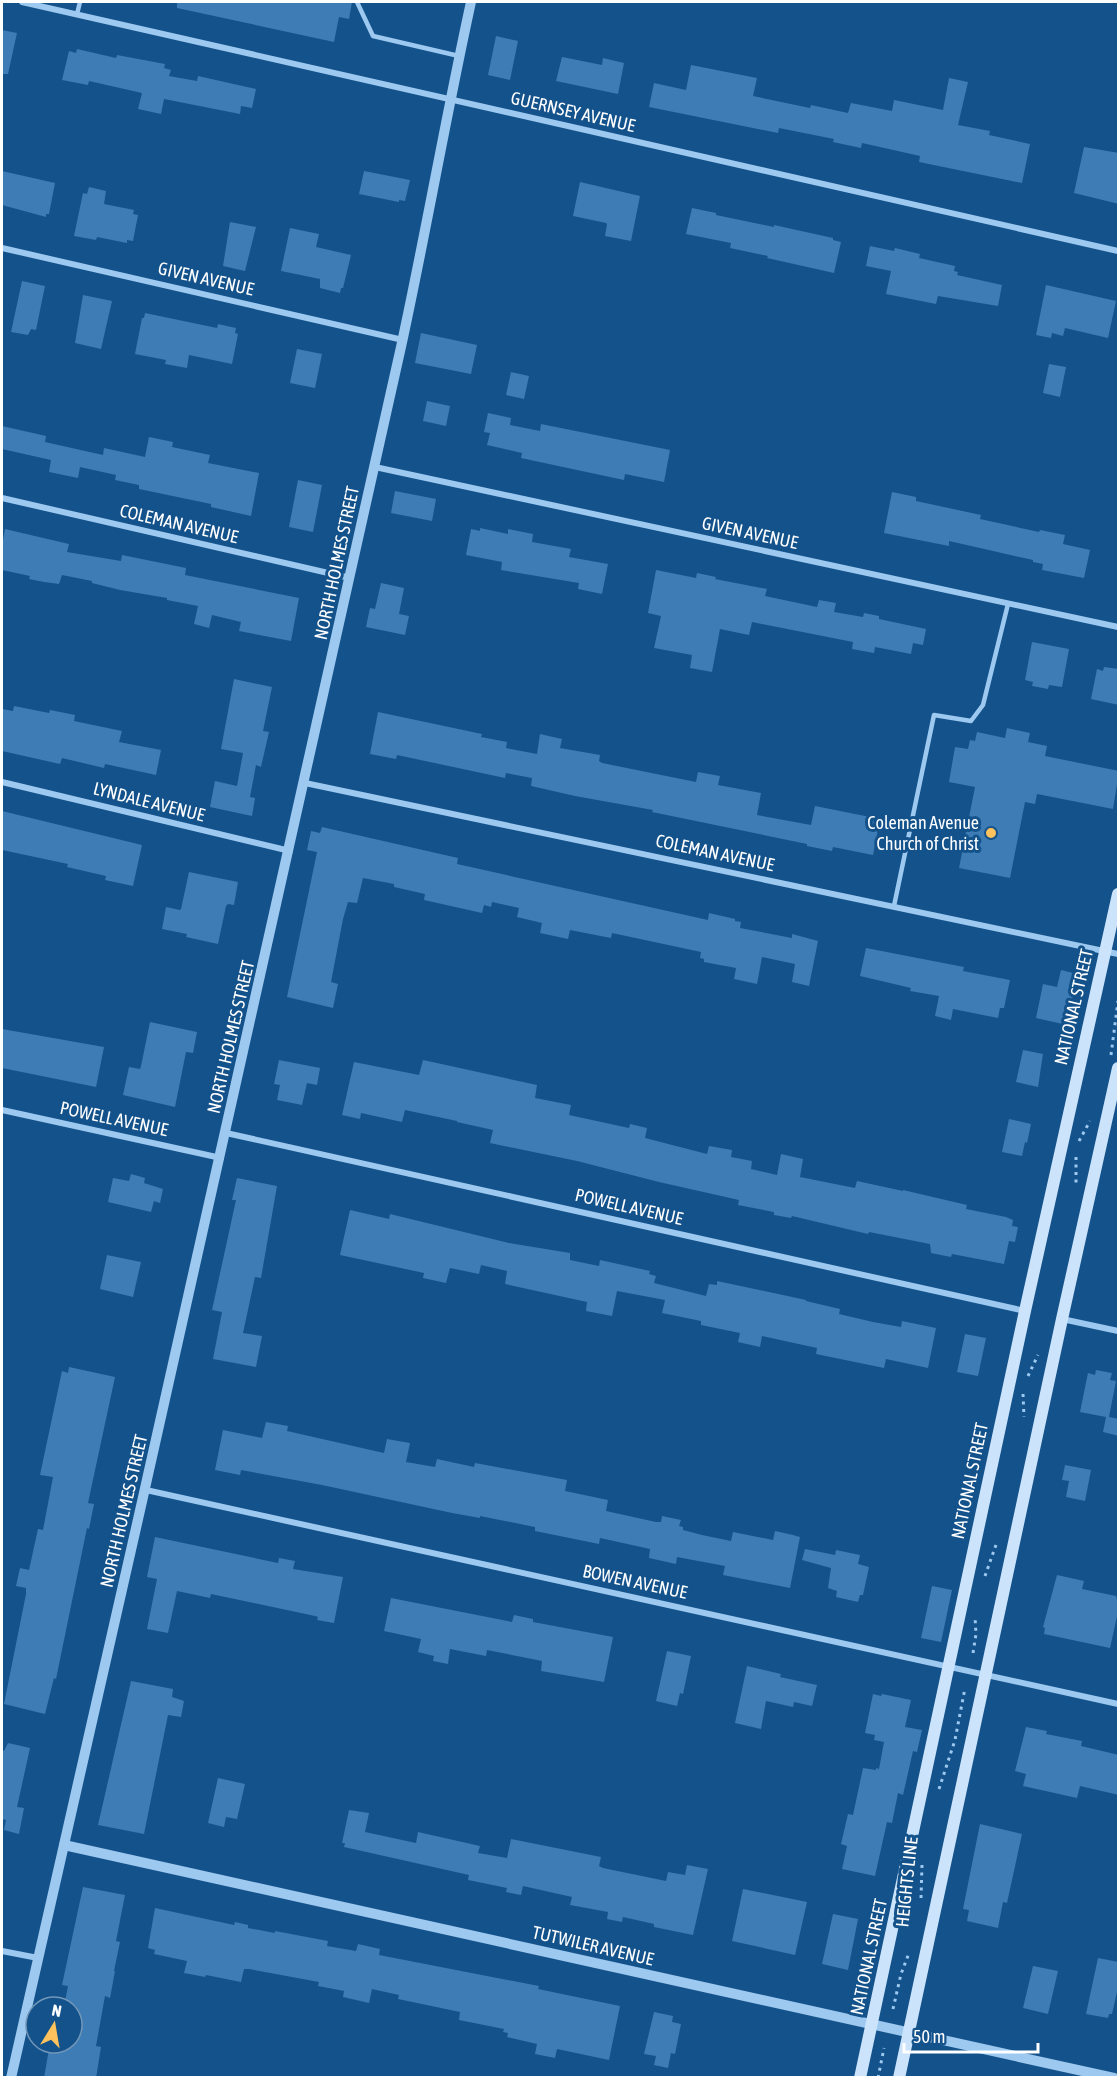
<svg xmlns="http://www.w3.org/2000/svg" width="1120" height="2079" font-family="'Asap Condensed',sans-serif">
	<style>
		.building { fill: #3d7cb5 }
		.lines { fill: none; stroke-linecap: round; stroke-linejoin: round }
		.path { stroke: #9dc9f0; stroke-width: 3; stroke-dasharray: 3 4.5; stroke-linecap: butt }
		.service { stroke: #9dc9f0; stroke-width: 4.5 }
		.minor { stroke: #9dc9f0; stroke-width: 6 }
		.tertiary { stroke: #9dc9f0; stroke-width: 10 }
		.secondary { stroke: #cbe3fb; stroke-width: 12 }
		.poi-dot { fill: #ffc25c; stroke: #14528b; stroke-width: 2 }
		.labels { text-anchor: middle; stroke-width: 6; stroke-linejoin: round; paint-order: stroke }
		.street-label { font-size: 18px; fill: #fff; stroke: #14528b }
		.poi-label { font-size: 18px; fill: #fff; stroke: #14528b; text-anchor: end }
	</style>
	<rect width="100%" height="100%" fill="#14528b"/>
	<g class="building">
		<path d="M177,2h175l-3,17 -10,-2 -5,25 -157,-34z"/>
		<path d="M2,30l15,3 -9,41h-6z"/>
		<path d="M496,36l22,5 -8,39 -22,-5z"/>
		<path d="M77,49l39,9 1,-3 48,9 -1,4 7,2 -2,6 28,5 1,-5 58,13 -4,19 -11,-2 -1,8 -76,-15 -3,15 -23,-5 4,-16 -53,-12 -1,4 -26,-5 7,-29 7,2z"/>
		<path d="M562,57l40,8 1,-7 21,5 -6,31 -62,-13z"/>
		<path d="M691,65l66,13 -4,18 57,12 1,-3 37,8 3,-10 41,8 2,-11 49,10 6,-32 19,4 -10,43 32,6 -1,4 41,9 -8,39 -103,-21 1,-6 -58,-13 -1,5 -28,-6 1,-3 -55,-11 -1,5 -129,-26 5,-24 32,7z"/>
		<path d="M1084,147l35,6v51l-45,-11z"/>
		<path d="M2,171l53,12 -6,31h-3v3l-44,-12z"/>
		<path d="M364,171l46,9 -5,21 -6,-1v2l-40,-8z"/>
		<path d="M580,182l60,14 -9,45 -26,-5 2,-12 -1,-1 -33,-7z"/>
		<path d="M89,187l17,4 -2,13 30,6 -1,4 5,1 -5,26 -6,-1v3l-30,-6 -1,3 -22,-4 9,-43 4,1z"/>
		<path d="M692,208l24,5v2l58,12v-2l59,13v2l8,2 -7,31 -67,-15 1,-2 -38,-8 1,-5 -45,-9z"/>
		<path d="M230,222l26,5 -11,44 -22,-5z"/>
		<path d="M290,228l29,6 -3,13 35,8 -8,33h-2l-1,5 -20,-5v-9l-39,-8z"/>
		<path d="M870,246l24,5 1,-3 25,6 -1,4 36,8 -1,5 4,1 -1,3 45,10 -4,21 -60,-10 -2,8 -50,-10 5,-23 -25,-5z"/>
		<path d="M22,281l23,5 -9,44 -5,-1 -3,6 -17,-3z"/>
		<path d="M1046,285l70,16 -8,37 -43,-10 -2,8 -11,-3 -1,5 -15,-3z"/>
		<path d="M83,295l29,6 -11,48 -26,-6z"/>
		<path d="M145,313l72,15 1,-4 18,4 -1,5 3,1 -6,30 -43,-9 -2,13 -22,-4 1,-4 -31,-6 7,-36h2z"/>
		<path d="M421,333l56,12 -6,29 -56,-11z"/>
		<path d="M297,349l25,5 -7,34 -25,-5z"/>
		<path d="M1049,364l17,3 -6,30 -17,-4z"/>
		<path d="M511,372l18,4 -5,23 -18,-4z"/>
		<path d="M427,401l23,5 -4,20 -23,-5z"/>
		<path d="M488,413l23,5 -1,7 30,6 1,-7 129,26 -6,32 -39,-8 -1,6 -61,-13 -42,-9 1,-5 -35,-8 3,-12 -6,-1z"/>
		<path d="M2,426l44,10 -1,6 58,13 1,-7 41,9 4,-20 24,5 -1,5 38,8 -2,8 51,10 -8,43 -40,-9v-3l-72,-15v-4l-24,-5 1,-5 -36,-8 -2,11 -29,-6 2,-12 -49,-11z"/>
		<path d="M298,480l24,5 -9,47 -24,-5z"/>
		<path d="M395,491l41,8 -4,22 -41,-8z"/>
		<path d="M892,492l24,5v4l65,14 -1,4 59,13 1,-2 25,5 -2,9 27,6 -6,28 -42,-8 1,-6 -10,-2v-2l-40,-9 -44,-10v5l-65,-13z"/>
		<path d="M480,528l28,6v-5l25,5 -1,8 39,7 -2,8 39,7 -6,30 -24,-5 1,-6 -78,-13 1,-8 -36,-7 5,-26 9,2z"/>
		<path d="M5,529l64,15 -2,8 54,9 1,-6 64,13 -1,7 114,23 -8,43 -52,-10 2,-9 -29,-7 -3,13 -15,-4 4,-18 -31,-6v-2l-47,-8 -28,-7v-2l-30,-6 -3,9 -15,-2 -15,-3 1,-3 -28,-6v-25z"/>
		<path d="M656,570l40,8 1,-5 19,4 -1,2 52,10 -2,7 52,11 2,-7 17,3 -2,9 29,5 1,-4 15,3v3l47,10 -3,16 -10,-2 -2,11 -36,-7 -1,6 -22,-4 1,-7 -101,-20 -3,13 -29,-6 -8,43 -22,-4 2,-13 -38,-7 7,-32 -13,-3z"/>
		<path d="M381,583l23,5 -5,26 10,2 -4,19 -39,-8 4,-19 5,1z"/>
		<path d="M1032,642l37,7 -7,38 -13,-2 -1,4 -16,-3 1,-4 -8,-2z"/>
		<path d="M1104,667l15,2v36l-28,-6 6,-30 6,2z"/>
		<path d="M234,679l38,8 -9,44 6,1 -8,35 -5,-2 -6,32 5,1 -3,18 -42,-9 5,-26 22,5 6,-33 -22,-4z"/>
		<path d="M14,706l35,7 1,-3 25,5 -1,6 48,10 -3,11 42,8 -5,25 -51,-11 -1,4 -42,-10 -2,6 -58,-13v-42l11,2z"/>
		<path d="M378,712l104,22 -1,3 26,5 -1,6 31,6 3,-20 22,5 -2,9 40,7 -1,6 3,2 94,19 2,-10 22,4 -2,9 43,8 -4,22 54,10 4,-19 65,13 -7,36 -40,-8 -1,4 -25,-5v-2l-155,-32 1,-2 -78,-14 -44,-10 1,-8 -26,-5 -1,5 -108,-23 -1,4 -26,-5z"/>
		<path d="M1007,728l23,5 -2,9 19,4 -2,10 74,15 -6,38 -76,-15 -2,10 -10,-2 -15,76 -51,-10 16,-81 -26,-5 6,-35 13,2 2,-9 5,1 2,-9 28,6z"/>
		<path d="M2,811l140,34 -9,41 -28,-6 1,-4 -39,-9 1,-3 -66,-14z"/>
		<path d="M322,827l136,31 -1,6 251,56 1,-7 26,6v2l6,1 -1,6 52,10v-4l26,7 -9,45 -17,-4 3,-18 -33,-7 -5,27 -23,-5 2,-11 -32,-6v-3l-4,-1 1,-6 -89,-19 -1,5 -41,-8 -2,9 -28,-6 2,-10 -25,-6 2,-9 -27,-6 -1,5 -7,-2 -2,8 -58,-13 1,-6 -31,-7v-3l-31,-6 -6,25 -9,-1 -5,17 -12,63 7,2 -5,24 -46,-11 30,-145 -10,-2 4,-19 9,2z"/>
		<path d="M189,872l49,10 -4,23 -6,-1 -2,2 -8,38 -32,-7 1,-3 -25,-5 4,-22 14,3 1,-1z"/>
		<path d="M866,948l98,19 -1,4 47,9 -6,28h-4l-2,10 -45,-9 -2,11 -16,-4 4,-20 -29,-5 1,-3 -51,-12z"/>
		<path d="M1061,970l16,4 -10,51 -31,-7 7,-34 14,3z"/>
		<path d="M150,1022l47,10 -4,21 -7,-1 -11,55 -52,-12 6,-28 11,2 1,-3z"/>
		<path d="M2,1029l102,18 -8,40 -94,-19z"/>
		<path d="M1023,1050l20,4 -5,33 -22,-5z"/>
		<path d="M279,1060l41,8 -3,17 -10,-2 -5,22 -25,-5 3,-15 -6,-1z"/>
		<path d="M423,1060l114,25 -2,13 36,7 -2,10 60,13 1,-4 17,4 -2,10 62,16 2,-8 23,4 -1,7 21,4 -1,8 26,6 4,-21 22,5 -3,18 55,11 2,-7 46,10v-1l64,15 -1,4 40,8 7,3 -1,6 6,1 -3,15 -6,-1 -5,23 -52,-10 -1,3 -20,-4 -1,-9 -61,-12 -1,2 -76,-18 -1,2 -17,-3v-3l-36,-7 1,-5 -80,-18 -82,-21 -87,-18 3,-13 -36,-8v-1l-52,-11 -3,12 -41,-9 -1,6 -18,-4 12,-53 65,13z"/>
		<path d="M1009,1119l22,5 -4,19 -2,-1 -3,14 -20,-4z"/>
		<path d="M131,1174l14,4 -1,5 19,6 -3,14 -6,-2 -3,11 -43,-10 5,-24 16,3z"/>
		<path d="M237,1178l40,8 -16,92 -6,-1 -12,56 19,3 -6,31 -43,-8 9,-47 -10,-2 24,-110h-4z"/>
		<path d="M350,1210l39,9 1,-5 119,29 61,10v7l29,6 1,-6 50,11 -1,3 7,2 -2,7 52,13 3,-12 8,1v-4l89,19v1l34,8 -1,5 34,8 28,5 1,-6 34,7 -8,40 -42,-9 -2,9 -68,-14 1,-6 -55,-12 -2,11 -22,-5 2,-9 -39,-8v-4l-39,-8 3,-13 -48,-9 -5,25 -26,-5 1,-9 -82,-18 2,-13 -26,-6 -2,9 -29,-6 -4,15 -23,-5 1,-5 -84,-18z"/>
		<path d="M107,1255l34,7 -8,35 -33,-8z"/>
		<path d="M965,1334l21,4 -8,38 -21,-4z"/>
		<path d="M69,1367l46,10 -27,126 6,1 -5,25 -2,-1 -31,151 -2,-1 -9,36 -41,-10 22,-110v-6l-10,-2 4,-18 9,2 9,-41 5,1 10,-53 -13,-2 22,-104 6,2z"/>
		<path d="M1096,1370l16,3 -2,7 6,1 -7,36 10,2v17l-16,-4 3,-15 -26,-5 8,-39 7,2z"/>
		<path d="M266,1422l22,4 -1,5 97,22 3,-14 23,4 -4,19 29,5 2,-8 37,8 1,-4 92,17 -2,11 43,9 -2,11 50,11h5l1,-6 19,4 -2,6 4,1v3l19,5 29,6 2,-9 40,8 2,-9 18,4 7,2 -10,51 -67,-13 2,-9 -48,-9 -1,7 -27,-6 1,-9 -50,-11 -1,6 -64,-13v-4l-55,-11v2l-28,-5 -130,-28 -81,-15 -1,5 -25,-5 8,-40 39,8z"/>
		<path d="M1065,1465l26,5 -6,31 -19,-4 3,-16 -7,-1z"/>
		<path d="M155,1537l123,26 1,-5 16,3 -2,8 50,8 -9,46 -17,-3 1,-3 -3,-1 -104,-22 -1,4 -33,-7 -9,42 -21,-4 10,-50 -10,-2z"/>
		<path d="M805,1549l30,6 1,-5 24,5 -2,9 11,3 -6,28h-3l-2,7 -22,-5 1,-6 -9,-3 3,-20 -29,-8z"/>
		<path d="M1057,1575l27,6 -2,8 34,7 3,11 -9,41 -66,-14 1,-6 -2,-1z"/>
		<path d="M932,1586l20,4 -11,52 -20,-4z"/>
		<path d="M391,1598l121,24 2,-7 19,4v3l80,15 -9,45 -63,-11 1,-10 -55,-11 -1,6 -36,-7 -2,15 -15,-3 1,-5 -16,-4 3,-13 -37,-8z"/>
		<path d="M667,1651l24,5 -8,38 -3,-1 -3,13 -21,-5z"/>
		<path d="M747,1666l34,8 -1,3 37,8 -5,21 -18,-4 -1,5 -27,-6 -5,28 -26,-6z"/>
		<path d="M131,1681l42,8 -1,8 12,4 -3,16 -13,-2 -24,119 -46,-9z"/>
		<path d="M873,1694l8,2 1,-2 29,6 -6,27 17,3 -5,22 -4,-1 -10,44 -5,-2 -6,30 -5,-1 -12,54 -33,-7 5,-23 -6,-2 7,-30 5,1 10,-47 13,2v-2l3,1 5,-27 -10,-2 1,-5 -10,-2z"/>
		<path d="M1026,1727l21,4 -1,3 36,7 -1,5 38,9v40l-39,-9 -3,12 -54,-12 3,-12 -11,-3z"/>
		<path d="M8,1743l22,5 -13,59 7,1 -5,26 -15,-4 2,-10 -4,-1v-69l2,1z"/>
		<path d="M218,1778l27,6 -8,35 -11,-2 -2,10 -16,-4z"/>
		<path d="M349,1810l20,3 -4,19 51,11 2,-11 62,14 -2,7 29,5 4,-19 90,18 -2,9 4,2 63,13 2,-9 17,3 2,-10 21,4 -15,66 -39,-8v-3l-31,-7 -1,5 -15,-3 1,-7 -38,-7 2,-8 -49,-11 -2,9 -15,-3 1,-4 -39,-8 1,-5 -125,-28 1,-4h-3z"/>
		<path d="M980,1824l42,10 -15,69 -4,-1 -5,26 -31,-7 2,-11 -6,-1z"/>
		<path d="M83,1887l42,8 -9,46 4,1 -6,29h1l-5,27 -5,-2 -9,50 5,1 -5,31h-52l6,-35h22v-36h-8l4,-21 -6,-1z"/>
		<path d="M743,1889l64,13 -12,53 -63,-14z"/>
		<path d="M155,1908l79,17 1,-3 13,3v3l27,5v-2l53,10 -1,5 29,5 2,-7 22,5 -1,6 160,31 -1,3 82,17 -11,54 -52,-11 -2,9 -20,-4 2,-10 -30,-7 1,-4 -5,-1 1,-3 -45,-9 1,-8 -62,-13 1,-4 -27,-6 -3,14 -26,-6 1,-6 -26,-5 1,-4 -70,-13h-5l-3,13 -35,-7 -1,2 -21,-4 3,-12 -33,-7 1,-4 -7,-2z"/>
		<path d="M833,1914l25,5 -10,51 -26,-6z"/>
		<path d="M1098,1958l21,4v21l-7,31h-3l-1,4 -22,-4z"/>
		<path d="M1033,1966l25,5 -10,43 -25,-6z"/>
		<path d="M654,2012l19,4 -1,6 9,2 -6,30 -4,-1 -3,15 -14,-3 2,-9 -12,-2z"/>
	</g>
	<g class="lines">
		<g class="path">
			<path d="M1111,1055l7,-54"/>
			<path d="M1079,1141l11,-20"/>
			<path d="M1076,1157v26"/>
			<path d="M1028,1376l10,-21"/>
			<path d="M1023,1394l1,23"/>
			<path d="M985,1576l12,-34"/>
			<path d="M973,1653l3,-19 -1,-17"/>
			<path d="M939,1789l16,-49 10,-52"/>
			<path d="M921,1898l1,-33"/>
			<path d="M893,2009l8,-35 8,-21"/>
			<path d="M878,2078l6,-30"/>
		</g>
		<g class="service">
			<path d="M357,2l16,34 86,20"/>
			<path d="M77,14l3,-12"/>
			<path d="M894,906l40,-191 37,6 12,-16 25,-101"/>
		</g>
		<g class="minor">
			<path d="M22,2l1096,249"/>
			<path d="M2,248l401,92"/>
			<path d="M375,467l743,160"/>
			<path d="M2,498l348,80"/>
			<path d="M2,782l288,69"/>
			<path d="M305,783l813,171"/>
			<path d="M2,1110l219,48"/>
			<path d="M226,1133l799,178"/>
			<path d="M1062,1319l56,12"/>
			<path d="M146,1490l972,214"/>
			<path d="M2,1951l36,7"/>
		</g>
		<g class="tertiary">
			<path d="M64,1845l1050,233"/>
			<path d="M11,2078c130,-577 265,-1153 390,-1731 25,-115 45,-231 70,-345"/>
		</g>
		<g class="secondary">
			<path d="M860,2078l165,-767 93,-417"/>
			<path d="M899,2078l163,-759 56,-251"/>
		</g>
	</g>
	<circle class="poi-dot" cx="991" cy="833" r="6"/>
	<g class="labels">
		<g class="street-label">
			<text transform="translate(573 112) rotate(13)" y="6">GUERNSEY AVENUE</text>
			<text transform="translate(206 279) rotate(13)" y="6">GIVEN AVENUE</text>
			<text transform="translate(179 524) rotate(13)" y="6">COLEMAN AVENUE</text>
			<text transform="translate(750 533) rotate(12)" y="6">GIVEN AVENUE</text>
			<text transform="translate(337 563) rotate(-78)" y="6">NORTH HOLMES STREET</text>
			<text transform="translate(149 802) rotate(14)" y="6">LYNDALE AVENUE</text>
			<text transform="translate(715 853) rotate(12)" y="6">COLEMAN AVENUE</text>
			<text transform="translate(1074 1007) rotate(-77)" y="6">NATIONAL STREET</text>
			<text transform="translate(231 1037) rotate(-77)" y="6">NORTH HOLMES STREET</text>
			<text transform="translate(114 1119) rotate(12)" y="6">POWELL AVENUE</text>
			<text transform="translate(629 1207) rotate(13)" y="6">POWELL AVENUE</text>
			<text transform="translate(970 1481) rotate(-78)" y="6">NATIONAL STREET</text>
			<text transform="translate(124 1511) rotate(-77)" y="6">NORTH HOLMES STREET</text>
			<text transform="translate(635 1582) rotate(12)" y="6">BOWEN AVENUE</text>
			<text transform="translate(907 1882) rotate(-84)" y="6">HEIGHTS LINE</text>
			<text transform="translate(593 1946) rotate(13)" y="6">TUTWILER AVENUE</text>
			<text transform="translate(869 1957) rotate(-78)" y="6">NATIONAL STREET</text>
		</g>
		<g class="poi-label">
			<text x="979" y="829">Coleman Avenue<tspan x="979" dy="21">Church of Christ</tspan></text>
		</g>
	</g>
	<rect width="1120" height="2079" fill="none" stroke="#ffffff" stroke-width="6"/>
	<g transform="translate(54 2025) rotate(11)"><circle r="28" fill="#14528b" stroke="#7297b9" stroke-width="1.5"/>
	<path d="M0-4.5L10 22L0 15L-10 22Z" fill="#ffc25c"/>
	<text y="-9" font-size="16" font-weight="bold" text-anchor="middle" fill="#ffffff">N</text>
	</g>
	<path d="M904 2043v9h134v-9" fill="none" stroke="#ffffff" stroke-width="3"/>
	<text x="913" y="2043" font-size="18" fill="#ffffff" stroke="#14528b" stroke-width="4.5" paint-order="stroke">50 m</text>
</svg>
